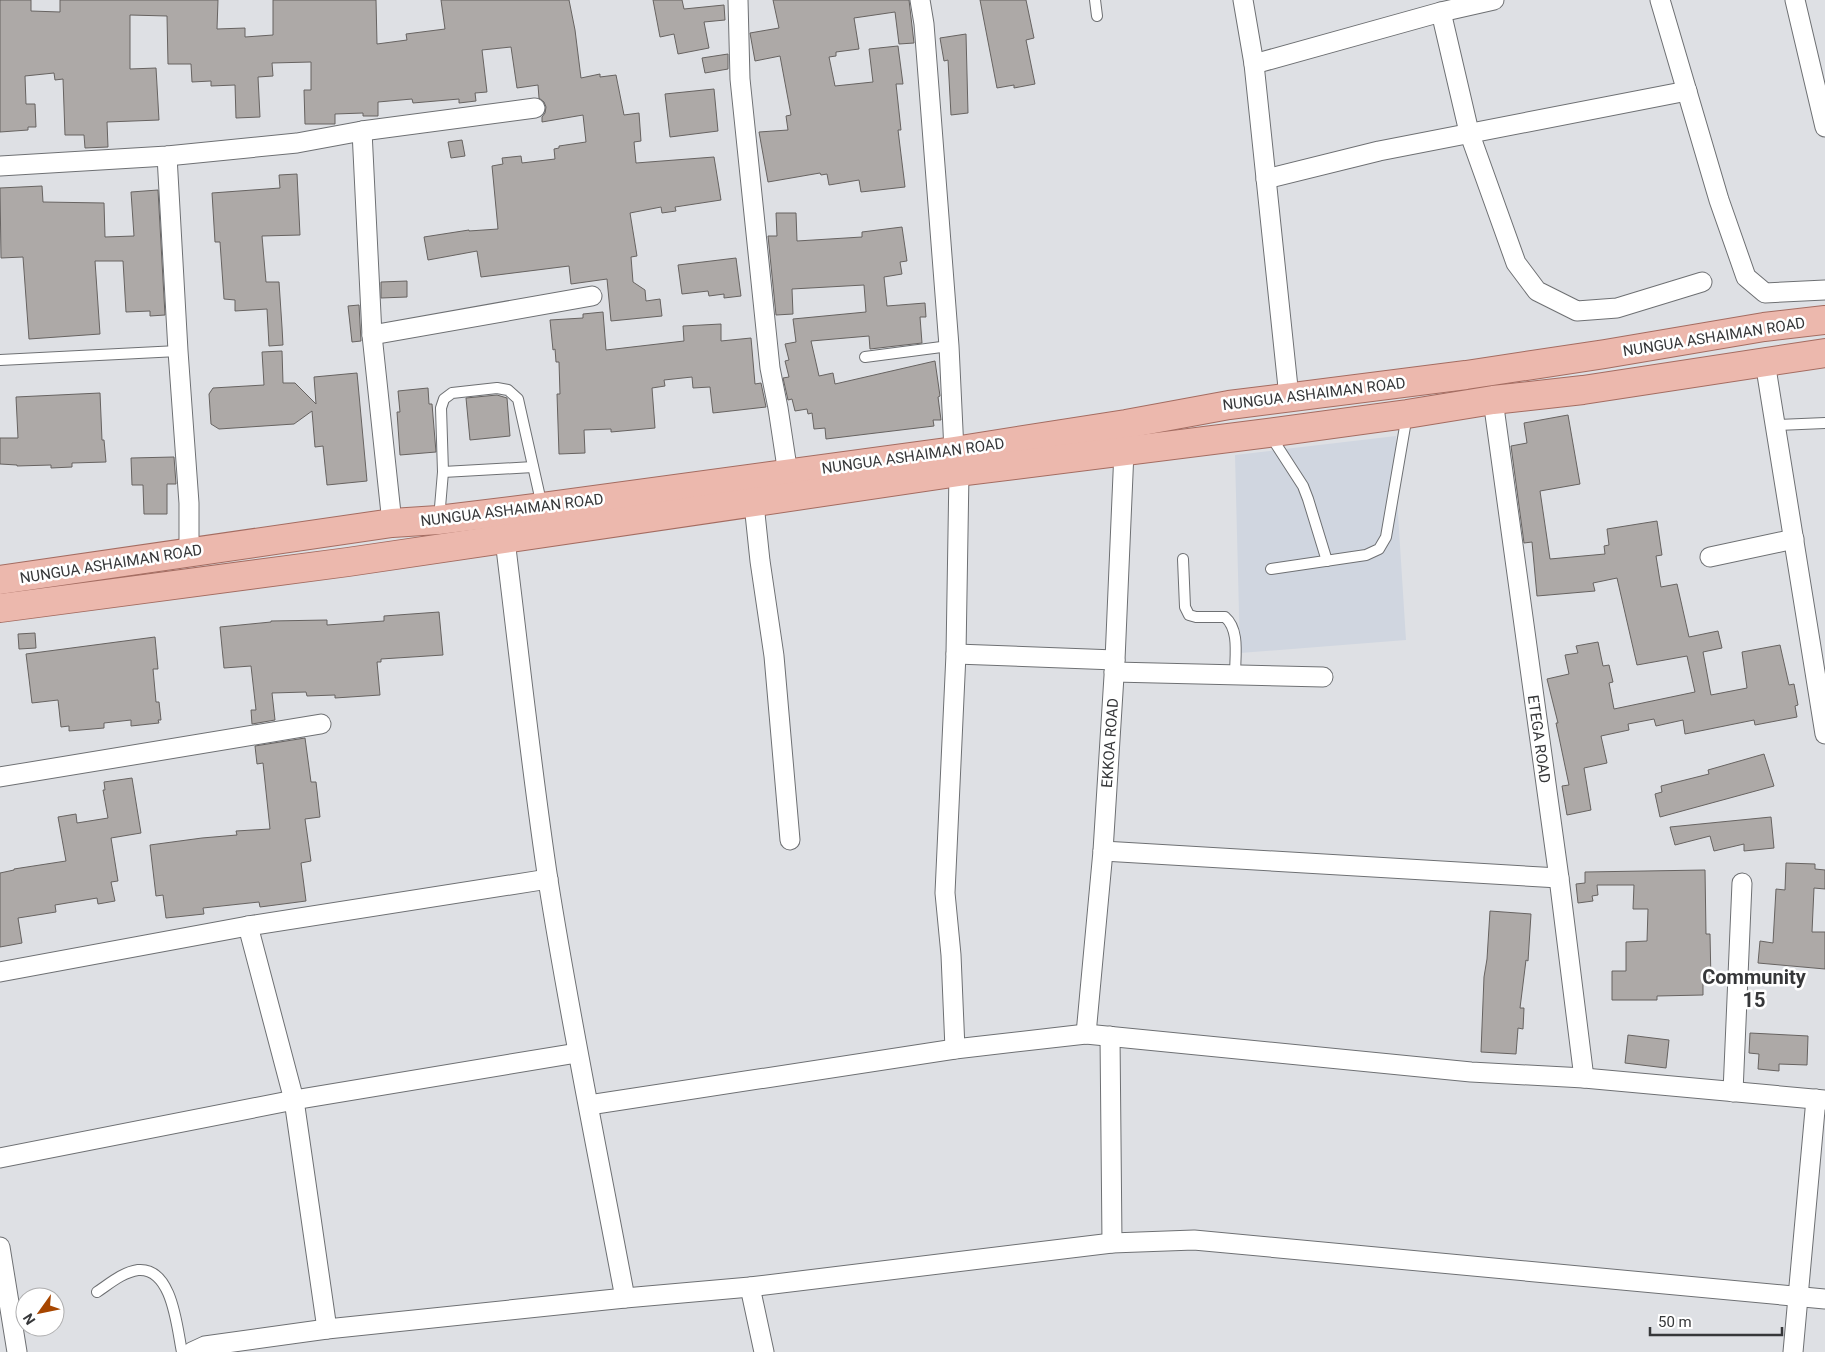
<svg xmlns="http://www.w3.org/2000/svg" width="1825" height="1352" font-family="Roboto,sans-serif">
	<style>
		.built { fill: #d0d6e0 }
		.building { fill: #ada9a7; stroke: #676361 }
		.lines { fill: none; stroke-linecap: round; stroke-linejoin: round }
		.lane-casing { stroke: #6e7073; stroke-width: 12 }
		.street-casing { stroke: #6e7073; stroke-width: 21 }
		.primary-casing { stroke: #a46c61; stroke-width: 30 }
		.lane { stroke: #fff; stroke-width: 10 }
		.street { stroke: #fff; stroke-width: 19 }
		.primary { stroke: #ecb8ad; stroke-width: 28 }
		.labels { text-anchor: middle; stroke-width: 5; stroke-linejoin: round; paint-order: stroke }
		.street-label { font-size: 15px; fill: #363739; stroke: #fff }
		.district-label { font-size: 20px; font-weight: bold; fill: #363739; stroke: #fff }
	</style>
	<rect width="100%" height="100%" fill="#dee0e4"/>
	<path class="built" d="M1396,436l1,62 9,142 -166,13 -5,-198z"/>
	<g class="building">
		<path d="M0,0h31v11l29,1v-12h158l-1,29 28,-1v9l28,-2v-35h103l1,44 30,-4 -1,-6 39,-5 -4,-29h128l6,30 6,48 19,-4v3l16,-2 8,40 15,-2 2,28 -7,1 2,21 78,-6 7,43 -46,7 1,4 -14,2 -1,-6 -31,6 7,43 -6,1 2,25 12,8 1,11 14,-2 2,17 -51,5 -4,-42 -36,5 -2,-18 -88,11 -4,-26 -49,9 -4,-23 45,-7v1l29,-2 -6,-63 11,-2 -1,-6 19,-2 1,7 33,-4 -1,-10 5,-1v-2l27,-4 -3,-27 -41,7v-5l3,-4 1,-6 -2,-5 -5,-4 -1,-13 -21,3 -6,-41 -29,3 5,42 -12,1 1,8 -17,2v-4l-46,4 -1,-4 -34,3v14h-15v-3l-28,1v10h-30l-1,-34h7v-28l-39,1 1,13 -15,1 2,40 -24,1 -1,-33 -24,1v-5l-19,1 -1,-18h-23l-1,-48 -37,-1v54l26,-1 3,52 -52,2 1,25 -23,1 -1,-13h-19l-2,-56 -8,1 -1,-7 -29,3 1,28h9l1,23h-8v3l-28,2z"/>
		<path d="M653,0h29l2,9 40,-4 1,15 -21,2 5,26 -31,6 -4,-20 -14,3z"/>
		<path d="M773,0h136l5,43 -15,1 -4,-32 -41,6 5,31 -23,3v4l-7,1 6,29 38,-4 -4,-33 29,-3 5,38h-7l5,46h-3l7,57 -44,5 -2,-12 -30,5 -2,-11 -6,1 -1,-2 -52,9 -9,-50 29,-2 -2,-14 5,-1 -11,-59 -25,5 -5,-28 29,-5z"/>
		<path d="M980,0h46l8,38 -8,2 9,44 -21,4v-3l-17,3z"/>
		<path d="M966,34l2,79 -17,2 -3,-55 -4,1 -4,-23z"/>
		<path d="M728,54v15l-23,4 -3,-15z"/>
		<path d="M714,89l4,42 -48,6 -5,-43z"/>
		<path d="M462,140l3,16 -14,2 -3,-16z"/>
		<path d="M297,174l3,61 -38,1 4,46h13l3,45 1,18 -14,1 -2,-37 -32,2v-11l-11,-1 -4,-57h-5l-3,-49 68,-5 -1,-13z"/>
		<path d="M42,186l1,16 61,1 1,34 29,-1 -3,-44 27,-2 7,125 -15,1v-5l-24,1 -3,-51h-28l5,73 -71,5 -6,-82 -22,1 -1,-70z"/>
		<path d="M776,213h20l1,28 65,-4v-5l40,-5 5,34 -7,1 2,12 -18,3 3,29 38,-3 1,14h-6l2,26 -52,6 -1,-13 -58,5 8,35 14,-3 2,11 100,-23 5,35 -2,1 3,23h-8l1,6 -108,13 -1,-11 -11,1 -2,-16 -4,1 -1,-5 -12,2 -3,-12 -4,1 -5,-22 6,-1 -4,-16 4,-1 -4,-16 11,-2 -3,-23 73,-7 -2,-27 -72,4 1,25 -17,1 -8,-79h9z"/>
		<path d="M736,258l5,38 -17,2v-4l-15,2 -1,-5 -26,3 -4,-29z"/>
		<path d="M407,281v16l-26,1v-16z"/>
		<path d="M359,305l2,36 -9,1 -4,-36z"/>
		<path d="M603,312l3,38 78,-9 -1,-15 38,-2v17l30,-3 4,46 6,-1 5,24 -53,6 -3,-26 -17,1 -1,-11 -28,3 1,6 -13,2 3,40 -44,4v-3l-27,1 1,23 -26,1 -2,-60h3l-1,-32h-3l-1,-13 -2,1 -3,-30 33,-2v-4z"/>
		<path d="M282,351l1,32h12l21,21 -2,-27 43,-4 10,108 -40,4 -4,-39 -8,1 -3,-36 -18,13 -75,5 -8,-5 -2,-30 4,-6 51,-3 -2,-33z"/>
		<path d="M428,388l1,16h3l4,48 -36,3 -3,-43h3l-2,-21z"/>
		<path d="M100,393l2,47h2l2,22 -34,1v4l-21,1v-3l-34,1v-1l-17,-1v-26h18l-2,-41z"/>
		<path d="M497,395l10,3 3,38 -40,4 -4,-42z"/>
		<path d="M1568,415l12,69 -40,7 10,68 55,-5 -1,-8 5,-1 -2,-16 50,-8 5,34 -6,1 5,31 16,-3 12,53 29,-6 4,17 -19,4 8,43 36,-7 -5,-36 38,-7 9,40 5,-1 4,21 -3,1 2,11 -42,8 -1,-5 -69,14 -2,-14 -27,6 -2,-7 -26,5 1,6 -28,6 6,27 -23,5 7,42 -24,5 -5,-29 7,-1 -13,-62h2l-11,-44 22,-5 -4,-19 13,-2 -2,-7 22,-4 5,24 6,-1 4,17 -4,1 5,26 81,-17 -8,-36 -50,9 -20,-87 -24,5 2,8 -58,5 -5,-54 -8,1 -13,-97 16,-3 -3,-20z"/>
		<path d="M174,457l2,27h-9v30h-23l-1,-29h-11l-1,-27z"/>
		<path d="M439,612l4,43 -62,4v3h-4l3,33 -45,3v-3l-28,1 -1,-4 -34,1 3,27 -23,4 -1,-14h5l-5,-44 -27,2 -4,-41 51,-5v-1l56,-1v5l57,-4v-5z"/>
		<path d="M35,633l1,15 -17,1 -1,-15z"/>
		<path d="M155,637l3,32h-5l3,33h3l2,18h-3l1,3 -28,3v-6l-27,3v5l-35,3v-5l-8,1 -3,-27 -26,3 -6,-49z"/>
		<path d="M305,738l6,44h5l4,35 -15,2 6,42 -10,2 5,38 -46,6 -1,-5 -56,6 1,6 -38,4 -3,-23 -7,1 -6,-51 52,-7 35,-3 -1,-4 34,-2 -7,-66 -6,1 -2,-18z"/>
		<path d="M1764,754l10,32 -114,31 -5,-23 7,-2 -1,-6 48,-12 -1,-4z"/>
		<path d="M132,778l9,55 -30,5 7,43 -7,1 4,19 -17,3 -1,-6 -42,7 1,7 -38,6 4,25 -22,4v-74l14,-3v-1l52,-8 -8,-44 18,-3 1,9 31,-5 -5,-28h2l-1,-8z"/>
		<path d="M1771,817l3,31 -30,3v-7l-30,7 -4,-15 -35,9 -5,-18z"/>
		<path d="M1786,863l29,1v5l10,1v19l-11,-1 -2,44h13v37l-67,-6 2,-22 13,2 3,-54 9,1z"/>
		<path d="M1705,870l1,64h4l1,48h-8v13l-46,1v4h-45v-29h14v-29l21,-1 1,-32h-15l1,-24h-37l1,10 -6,1 1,5 -15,2 -2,-19 9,-1v-11z"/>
		<path d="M1490,911l41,3 -3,47 -2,-1 -6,48h4l-1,21 -5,-1 -2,26 -35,-2 3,-75 3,-18z"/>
		<path d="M1750,1033l58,3 -1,29 -28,-1v7l-21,-2 1,-15 -10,-1z"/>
		<path d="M1628,1035l41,5 -3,28 -41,-5z"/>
	</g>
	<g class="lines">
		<defs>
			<g id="lane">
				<path d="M1095,0l2,16"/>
				<path d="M865,357l84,-11"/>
				<path d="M0,360l178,-9"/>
				<path d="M1775,425l50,-2"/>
				<path d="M1270,435l33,51 5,13 19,62"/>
				<path d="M443,472l90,-5"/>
				<path d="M439,519l4,-47 -2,-64 3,-9 8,-6 45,-5 11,2 10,9 24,107"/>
				<path d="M1183,559l2,48 4,8 7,2h29c15,13 10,39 10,58"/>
				<path d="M1271,569l95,-14 13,-6 7,-12 21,-122"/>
				<path d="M97,1292c12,-8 26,-20 41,-22 35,-3 39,59 44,82"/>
			</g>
			<g id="street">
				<path d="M738,0l2,79 30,289 8,40 10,66"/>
				<path d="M920,0l4,24 25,322 5,105"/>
				<path d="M1243,0l11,64 35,333"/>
				<path d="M1660,0l59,200 27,77 19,16 60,-3"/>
				<path d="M1795,0l30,127"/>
				<path d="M1441,12l28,120 47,131 21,28 40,20 40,-3 85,-26"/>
				<path d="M1254,64l187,-52 53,-12"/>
				<path d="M362,131l10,204 20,188"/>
				<path d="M167,156l11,195 11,152v49"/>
				<path d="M0,166l167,-10 130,-13 65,-12 173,-23"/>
				<path d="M1266,179l113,-28 308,-60"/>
				<path d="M372,335l220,-39"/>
				<path d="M1765,362l60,372"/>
				<path d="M1493,400l66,478 25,200"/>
				<path d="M754,504l6,57 14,95 16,184"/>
				<path d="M505,540c14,113 26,227 43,340 22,140 51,279 77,418"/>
				<path d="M1710,557l84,-18"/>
				<path d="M956,654l159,6"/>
				<path d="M1114,672l209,5"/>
				<path d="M0,777l321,-53"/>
				<path d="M1103,851l456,27"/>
				<path d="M248,926l46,174 33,229"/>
				<path d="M0,972l248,-46 300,-47"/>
				<path d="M1086,1034l17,-183 12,-191 9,-209"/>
				<path d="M1110,1036l2,207"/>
				<path d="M955,1049l-4,-94 -6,-62 11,-239 3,-182"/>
				<path d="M1733,1092l9,-209"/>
				<path d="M589,1105l366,-56 131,-15 385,38 113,6 241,22"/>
				<path d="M0,1158l294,-58 283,-47"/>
				<path d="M0,1247l17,105"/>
				<path d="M750,1287l14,65"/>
				<path d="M192,1352l13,-6 122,-17 298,-31 125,-11 362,-44 82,-3 631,59"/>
				<path d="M1793,1352l23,-253"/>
			</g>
			<g id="primary">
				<path d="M0,580l392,-57 46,-3 105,-13 411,-56 172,-27 103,-19 237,-30 139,-21 159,-27 61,-7"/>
				<path d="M0,608l348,-46 611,-90 309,-39 139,-19 86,-14 90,-10 242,-37"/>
			</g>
		</defs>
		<use href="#lane" class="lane-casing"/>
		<use href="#street" class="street-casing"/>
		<use href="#primary" class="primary-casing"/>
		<use href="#lane" class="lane"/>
		<use href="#street" class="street"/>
		<use href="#primary" class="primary"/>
	</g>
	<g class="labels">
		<g class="street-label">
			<text transform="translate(1714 337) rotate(-9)" y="5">NUNGUA ASHAIMAN ROAD</text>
			<text transform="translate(1314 394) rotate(-7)" y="5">NUNGUA ASHAIMAN ROAD</text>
			<text transform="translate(913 456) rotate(-8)" y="5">NUNGUA ASHAIMAN ROAD</text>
			<text transform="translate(512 510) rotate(-7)" y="5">NUNGUA ASHAIMAN ROAD</text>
			<text transform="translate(111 564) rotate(-9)" y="5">NUNGUA ASHAIMAN ROAD</text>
			<text transform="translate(1539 739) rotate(82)" y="5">ETEGA ROAD</text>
			<text transform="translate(1110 743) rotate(-86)" y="5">EKKOA ROAD</text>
		</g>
		<g class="district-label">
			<text x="1754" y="984">Community<tspan x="1754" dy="23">15</tspan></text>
		</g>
	</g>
	<g transform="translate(40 1312) rotate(237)"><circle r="24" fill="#ffffff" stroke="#afafb0"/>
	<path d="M0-4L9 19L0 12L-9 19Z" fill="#a74600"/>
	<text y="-8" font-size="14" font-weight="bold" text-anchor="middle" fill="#363739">N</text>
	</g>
	<path d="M1650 1327v8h132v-8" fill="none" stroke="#363739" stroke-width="2.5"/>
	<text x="1658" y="1327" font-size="15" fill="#363739" stroke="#ffffff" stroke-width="4" paint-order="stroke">50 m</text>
</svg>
